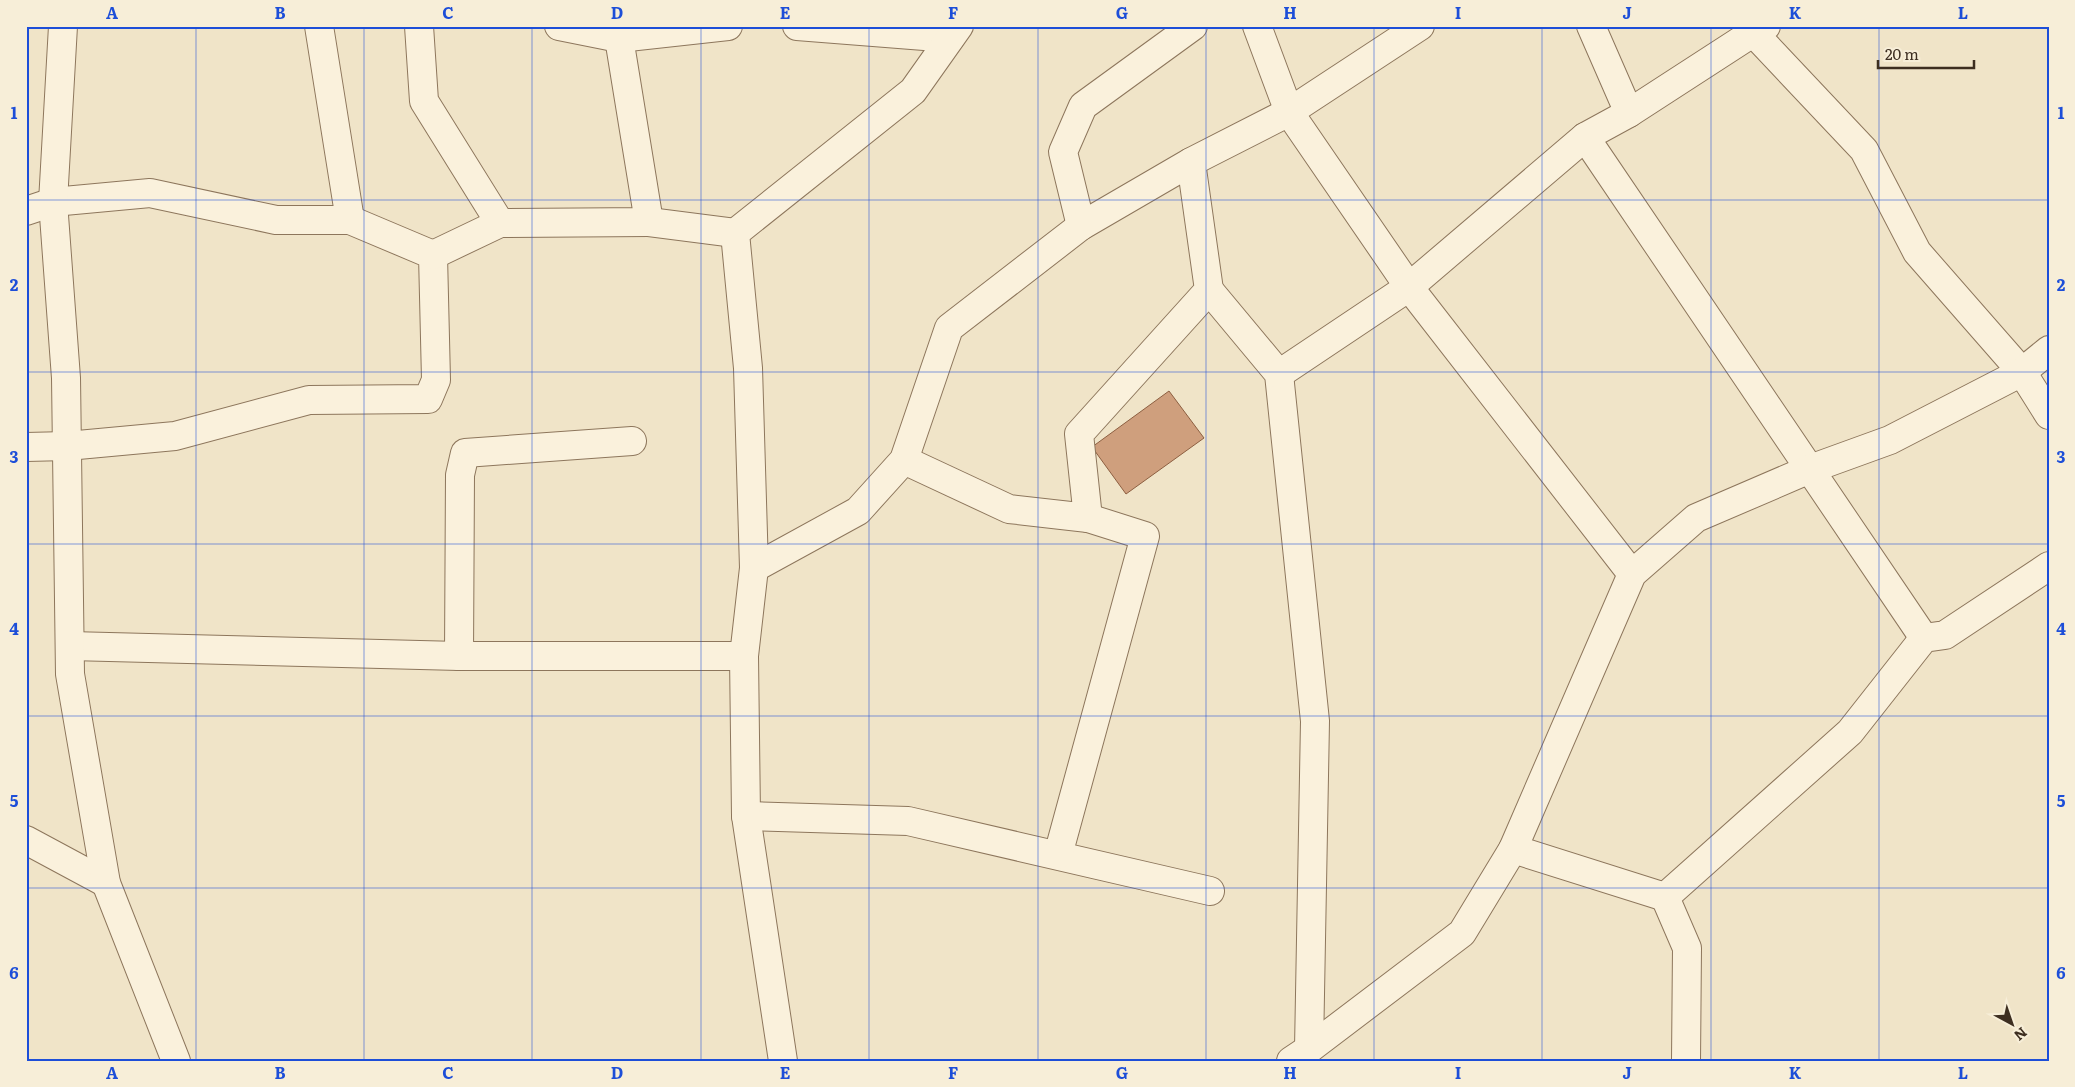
<svg xmlns="http://www.w3.org/2000/svg" width="2075" height="1087" font-family="Literata,serif">
	<style>
		.building { fill: #cf9f7d; stroke: #8d5f41 }
		.lines { fill: none; stroke-linecap: round; stroke-linejoin: round }
		.minor-casing { stroke: #8d765c; stroke-width: 30 }
		.tertiary-casing { stroke: #8d765c; stroke-width: 30 }
		.minor { stroke: #faf1dc; stroke-width: 28 }
		.tertiary { stroke: #faf1dc; stroke-width: 28 }
		.grid { fill: none; stroke: #1d4ed8; stroke-width: 1; stroke-opacity: 0.55 }
		.neatline { fill: none; stroke: #1d4ed8; stroke-width: 2 }
		.grid-label { font-size: 16px; text-anchor: middle; font-weight: bold; fill: #1d4ed8 }
	</style>
	<rect width="100%" height="100%" fill="#f0e4c8"/>
	<path class="building" d="M1169,391l35,47 -78,56 -34,-47z"/>
	<g class="lines">
		<defs>
			<g id="minor">
				<path d="M319,26l31,194"/>
				<path d="M419,26l5,75 76,122"/>
				<path d="M559,26l60,12 109,-12"/>
				<path d="M797,26l153,12"/>
				<path d="M1257,26l32,86 120,175 223,287"/>
				<path d="M1591,26l38,87"/>
				<path d="M1747,26l117,124 53,102 105,120 27,43"/>
				<path d="M1585,137l339,501"/>
				<path d="M26,211l27,-9 97,-9 126,27h74l83,35 3,125 -8,19 -119,1 -134,36 -108,10 -41,1"/>
				<path d="M649,222l86,11"/>
				<path d="M1081,226l-18,-74 20,-46 110,-80"/>
				<path d="M433,255l67,-32 149,-1 -30,-184 1,-12"/>
				<path d="M1209,290l70,84 36,347 -6,328"/>
				<path d="M1279,374l130,-87 176,-150 44,-24 125,-81 12,-6"/>
				<path d="M904,460l105,49 79,9 -9,-84 130,-144 -18,-128"/>
				<path d="M754,568l104,-57 46,-51 45,-132 132,-102 110,-64 98,-50 131,-86"/>
				<path d="M70,646l389,10h285"/>
				<path d="M459,656l1,-181 5,-22 167,-12"/>
				<path d="M746,816l162,5 302,70"/>
				<path d="M26,840l80,43"/>
				<path d="M1513,849l152,48 185,-165 74,-94 21,-3 104,-69"/>
				<path d="M1058,855l87,-319 -57,-18"/>
				<path d="M1665,897l22,51 -1,113"/>
				<path d="M783,1061l-37,-245 -2,-160 10,-88 -6,-200 -13,-135 178,-142 46,-65"/>
				<path d="M1291,1061l18,-12 153,-116 51,-84 119,-275 64,-56 114,-49 80,-29 132,-68 27,-22"/>
			</g>
			<path id="tertiary" d="M63,26l-10,176 13,176 4,296 36,209 70,178"/>
		</defs>
		<use href="#minor" class="minor-casing"/>
		<use href="#tertiary" class="tertiary-casing"/>
		<use href="#minor" class="minor"/>
		<use href="#tertiary" class="tertiary"/>
	</g>
	<path class="grid" d="M196,26v1035M364,26v1035M532,26v1035M701,26v1035M869,26v1035M1038,26v1035M1206,26v1035M1374,26v1035M1542,26v1035M1711,26v1035M1879,26v1035M26,200h2023M26,372h2023M26,544h2023M26,716h2023M26,888h2023"/>
	<rect width="2075" height="1087" fill="none" stroke="#f7eed8" stroke-width="55"/>
	<g transform="translate(2012 1024) rotate(140)" stroke="#f7eed8" stroke-width="4" paint-order="stroke">
	<path d="M0-4L9 19L0 12L-9 19Z" fill="#3d2e20"/>
	<text y="-8" font-size="14" font-weight="bold" text-anchor="middle" fill="#3d2e20">N</text>
	</g>
	<path d="M1878 60v8h96v-8" fill="none" stroke="#3d2e20" stroke-width="2.5"/>
	<text x="1885" y="60" font-size="15" fill="#3d2e20" stroke="#f7eed8" stroke-width="4" paint-order="stroke">20 m</text>
	<rect x="28" y="28" width="2020" height="1032" class="neatline"/>
	<g class="grid-label">
		<text x="112" y="19">A</text>
		<text x="280" y="19">B</text>
		<text x="448" y="19">C</text>
		<text x="617" y="19">D</text>
		<text x="785" y="19">E</text>
		<text x="953" y="19">F</text>
		<text x="1122" y="19">G</text>
		<text x="1290" y="19">H</text>
		<text x="1458" y="19">I</text>
		<text x="1627" y="19">J</text>
		<text x="1795" y="19">K</text>
		<text x="1963" y="19">L</text>
		<text x="14" y="119">1</text>
		<text x="2061" y="119">1</text>
		<text x="14" y="291">2</text>
		<text x="2061" y="291">2</text>
		<text x="14" y="463">3</text>
		<text x="2061" y="463">3</text>
		<text x="14" y="635">4</text>
		<text x="2061" y="635">4</text>
		<text x="14" y="807">5</text>
		<text x="2061" y="807">5</text>
		<text x="14" y="979">6</text>
		<text x="2061" y="979">6</text>
		<text x="112" y="1079">A</text>
		<text x="280" y="1079">B</text>
		<text x="448" y="1079">C</text>
		<text x="617" y="1079">D</text>
		<text x="785" y="1079">E</text>
		<text x="953" y="1079">F</text>
		<text x="1122" y="1079">G</text>
		<text x="1290" y="1079">H</text>
		<text x="1458" y="1079">I</text>
		<text x="1627" y="1079">J</text>
		<text x="1795" y="1079">K</text>
		<text x="1963" y="1079">L</text>
	</g>
</svg>
